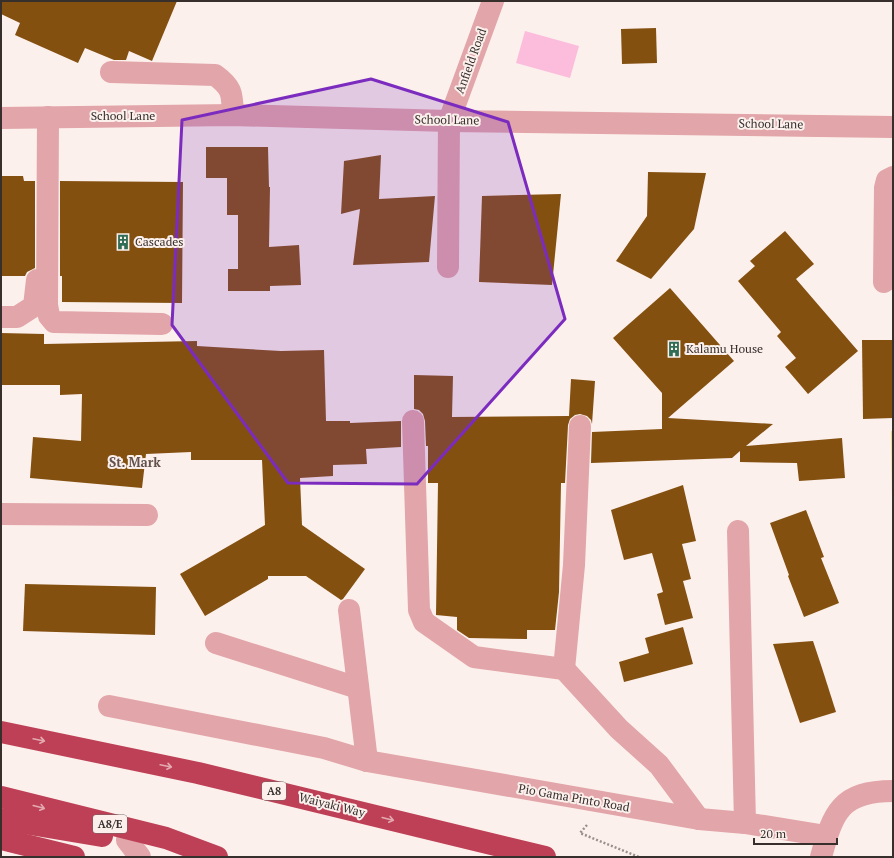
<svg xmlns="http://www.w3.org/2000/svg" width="894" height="858" font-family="'PT Serif',serif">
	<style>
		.green { fill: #eed48c }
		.water { fill: #fbbddb }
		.building { fill: #845010 }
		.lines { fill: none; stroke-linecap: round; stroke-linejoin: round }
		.path { stroke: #99908c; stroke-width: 2.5; stroke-dasharray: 2 2; stroke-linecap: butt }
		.minor { stroke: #e2a5a9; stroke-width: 22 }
		.highway { stroke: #be4056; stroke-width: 22 }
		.oneway { stroke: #e3aab0 }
		.marked { fill: #7b2cbf; fill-opacity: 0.2; stroke: #7b2cbf; stroke-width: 3; stroke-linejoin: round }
		.labels { text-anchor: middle; stroke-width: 4; stroke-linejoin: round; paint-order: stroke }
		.shield { fill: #fcf0ec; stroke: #716966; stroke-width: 1 }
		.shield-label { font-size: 11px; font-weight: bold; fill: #362f2c }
		.street-label { font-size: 12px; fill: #362f2c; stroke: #fcf0ec }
		.poi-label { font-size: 12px; fill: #362f2c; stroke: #fcf0ec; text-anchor: start }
		.neighbourhood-label { font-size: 13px; font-weight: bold; fill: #62514c; stroke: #fcf0ec }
	</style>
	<rect width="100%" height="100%" fill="#fcf0ec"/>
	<path class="green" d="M891,431h2v138z"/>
	<path class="water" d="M525,31l54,15 -9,32 -54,-15z"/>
	<g class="building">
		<path d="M1,1h176l-25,60 -23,-10 -3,9h-12l-29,-12 -7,15 -63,-28 5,-12 -19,-9z"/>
		<path d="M656,28l1,35 -35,1 -1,-35z"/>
		<path d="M206,147h62l1,40h1l-1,60 30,-2 2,40 -31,1v5h-42v-22h10v-54h-11v-37h-21z"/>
		<path d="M381,155l-2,44 56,-3 -6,66 -76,3 7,-56 -19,5 3,-53z"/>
		<path d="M648,172l58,1 -12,56 -43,50 -35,-18 31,-45z"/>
		<path d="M1,176h22l1,5h11v87l-8,4 -2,4h-24z"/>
		<path d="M60,181l123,1 -1,121 -120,-1v-26h-2z"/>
		<path d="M561,194l-9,91 -73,-3 3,-86z"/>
		<path d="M785,231l29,33 -18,15 62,72 -50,43 -23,-27 11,-9 -19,-22 4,-4 -43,-51 17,-15 -5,-5z"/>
		<path d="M670,288l64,73 -66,57 105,6 -27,22 96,-8 3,40 -46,3 -2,-18 -57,-1v-11l-8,7 -141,5 1,-31 70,-3v-36l-49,-55z"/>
		<path d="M1,333l43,1v10l153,-3v5l84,5 43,-1 2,71h24v2l51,-2v26l-35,2 1,15 -34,1v11l-33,2 2,47 63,44 -22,30 -2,1 -35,-24h-38v3l-63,37 -25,-42 85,-49 -3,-65h-71v-8l-45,2 -4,34 -112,-10 3,-41 48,4 1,-47 -22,1v-10h-59z"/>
		<path d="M862,340h31v78l-30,1z"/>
		<path d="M414,375l39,1 -1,41 117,-1 2,-37 24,2 -3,43 -1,-4 -4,-4 -7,-2 -5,1 -5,4 -2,6 -3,58h-4l-2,109 -4,38h-28v9l-58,-1 -12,-8v-13l-21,-2 2,-132h-10v-37h-2l-1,-25 -2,-7 -4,-4 -5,-1z"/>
		<path d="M683,485l13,56 -14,3 9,35 -8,2 10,37 -28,7 -8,-31 6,-2 -11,-39 -28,7 -13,-50z"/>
		<path d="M806,510l18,47 -3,1 18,45 -35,14 -16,-41 1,-1 -19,-52z"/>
		<path d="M25,584l131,3 -1,48 -132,-4z"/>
		<path d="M683,627l10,37 -69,18 -5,-20 30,-9 -4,-15z"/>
		<path d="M813,641l9,27 14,44 -36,11 -27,-79z"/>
	</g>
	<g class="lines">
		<path class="path" d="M587,825l-7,8 59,24"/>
		<g class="minor">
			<path d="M111,72l104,3c18,13 17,19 18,40"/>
			<path d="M48,117l-1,188 2,11 5,6 108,2"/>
			<path d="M1,118l232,-3 216,6 444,6"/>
			<path d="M448,267l1,-146 44,-120"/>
			<path d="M884,282l1,-94 2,-8 6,-3"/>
			<path d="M1,317h16l17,-11 3,-26"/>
			<path d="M413,421l6,189 5,12 50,35 90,12 55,60 40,36 40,54"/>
			<path d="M1,514l146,1"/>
			<path d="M738,531l7,292"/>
			<path d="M349,610l18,151"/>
			<path d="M216,643l142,45"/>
			<path d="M564,669l10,-104 6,-139"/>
			<path d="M109,706l215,42 43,13 332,58 46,4 81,13"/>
			<path d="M127,840l13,17"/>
			<path d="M821,857c12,-45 20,-66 72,-66"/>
		</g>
		<g class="highway">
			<path d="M1,732l197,41 347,84"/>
			<path d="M1,797l165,41 51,19"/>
			<path d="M1,819l101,17"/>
			<path d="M1,839l73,18"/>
		</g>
	</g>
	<defs><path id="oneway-shaft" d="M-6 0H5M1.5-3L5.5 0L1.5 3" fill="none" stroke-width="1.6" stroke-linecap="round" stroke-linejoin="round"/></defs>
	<g class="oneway">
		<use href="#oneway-shaft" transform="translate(39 740) rotate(12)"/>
		<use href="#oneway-shaft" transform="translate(166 766) rotate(12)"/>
		<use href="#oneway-shaft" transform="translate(39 807) rotate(15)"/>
		<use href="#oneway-shaft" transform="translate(388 819) rotate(14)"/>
	</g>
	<path class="marked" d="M371,79l137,43 57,197 -148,165 -129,-1 -116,-158 10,-205z"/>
	<defs>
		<symbol id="building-bare" viewBox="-9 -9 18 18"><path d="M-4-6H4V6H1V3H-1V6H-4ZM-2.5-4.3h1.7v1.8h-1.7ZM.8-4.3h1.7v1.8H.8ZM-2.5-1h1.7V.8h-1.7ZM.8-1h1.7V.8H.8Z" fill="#306c56" stroke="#fcf0ec" stroke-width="2.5" paint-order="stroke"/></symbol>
	</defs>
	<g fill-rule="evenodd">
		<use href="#building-bare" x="112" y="231" width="22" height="22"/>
		<use href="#building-bare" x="663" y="338" width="22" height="22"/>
	</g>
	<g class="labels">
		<g class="shield">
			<rect x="262" y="782" width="24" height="18" rx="3"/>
			<rect x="93" y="815" width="34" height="18" rx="3"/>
		</g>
		<g class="shield-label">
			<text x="274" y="795">A8</text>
			<text x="110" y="828">A8/E</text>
		</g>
		<g class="street-label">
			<text transform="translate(471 61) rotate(-70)" y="4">Anfield Road</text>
			<text x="123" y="120">School Lane</text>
			<text transform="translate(447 120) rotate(1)" y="4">School Lane</text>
			<text transform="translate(771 124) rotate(1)" y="4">School Lane</text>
			<text transform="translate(574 798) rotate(10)" y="4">Pio Gama Pinto Road</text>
			<text transform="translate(332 805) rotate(14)" y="4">Waiyaki Way</text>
		</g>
		<g class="poi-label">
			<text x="135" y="246">Cascades</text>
			<text x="686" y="353">Kalamu House</text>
		</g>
		<g class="neighbourhood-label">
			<text x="135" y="467">St. Mark</text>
		</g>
	</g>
	<rect width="894" height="858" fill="none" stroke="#362f2c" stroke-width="4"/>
	<path d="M754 838v6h83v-6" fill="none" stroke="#362f2c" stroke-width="2"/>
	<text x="760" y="838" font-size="12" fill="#362f2c" stroke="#fcf0ec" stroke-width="3" paint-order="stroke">20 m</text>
</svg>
